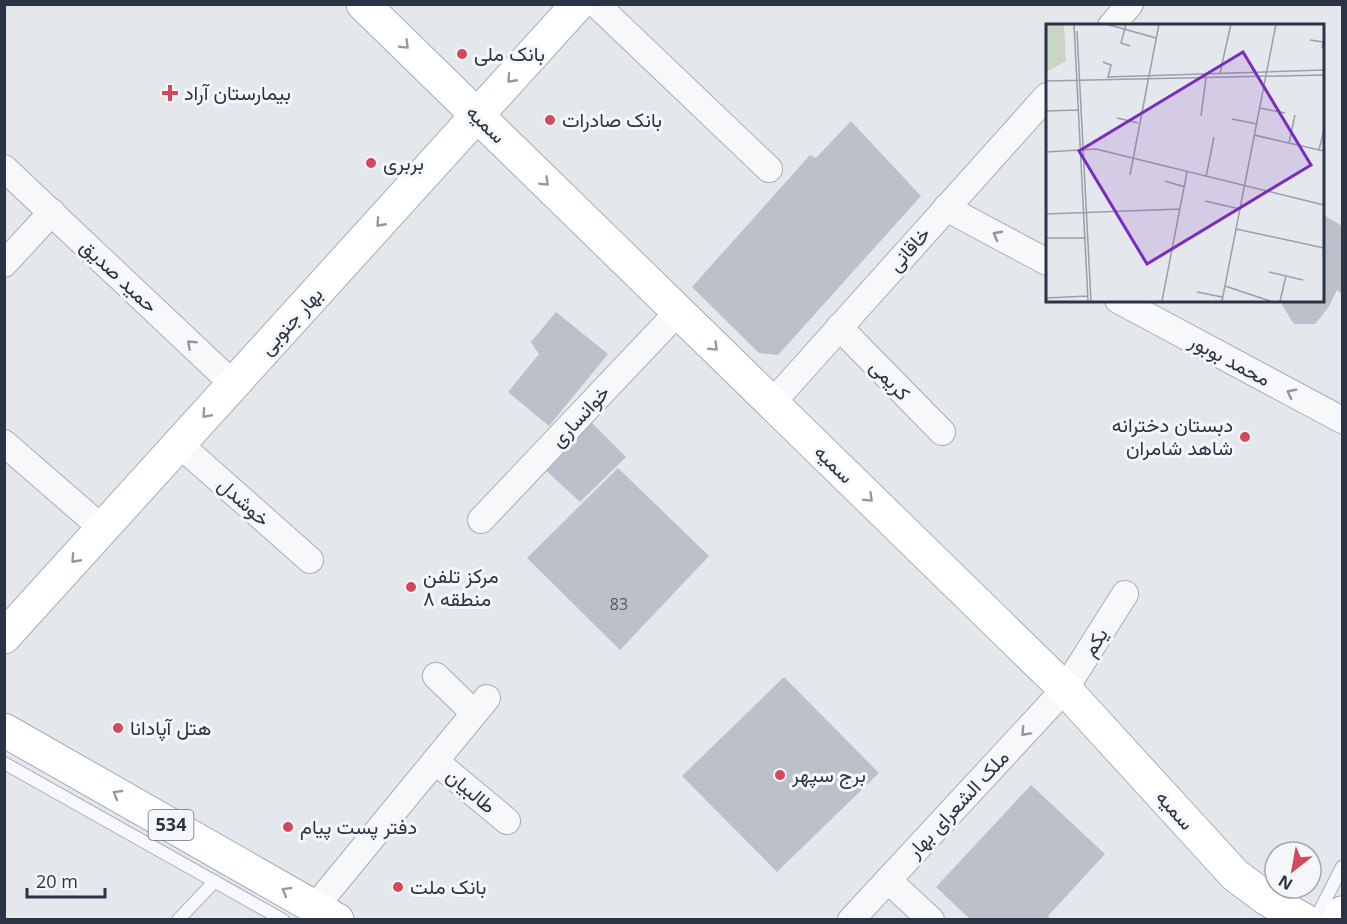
<svg xmlns="http://www.w3.org/2000/svg" width="1347" height="924" font-family="'Open Sans',Vazirmatn,sans-serif">
	<style>
		.building { fill: #bbc0ca }
		.lines { fill: none; stroke-linecap: round; stroke-linejoin: round }
		.lane-casing { stroke: #a9aeb7; stroke-width: 14 }
		.street-casing { stroke: #a9aeb7; stroke-width: 28 }
		.secondary-casing { stroke: #a9aeb7; stroke-width: 35 }
		.primary-casing { stroke: #a3abb8; stroke-width: 35 }
		.lane { stroke: #f7f8fa; stroke-width: 12 }
		.street { stroke: #f7f8fa; stroke-width: 26 }
		.secondary { stroke: #fff; stroke-width: 33 }
		.primary { stroke: #fff; stroke-width: 33 }
		.oneway { stroke: #959aa2 }
		.oneway2 { stroke: #9196a0 }
		.poi-dot { fill: #d1495b; stroke: #f4f6f9; stroke-width: 2 }
		.labels { text-anchor: middle; stroke-width: 6; stroke-linejoin: round; paint-order: stroke }
		.number-label { font-size: 16px; fill: #4f5766 }
		.shield { fill: #f4f6f9; stroke: #676e7b; stroke-width: 1.5 }
		.shield-label { font-size: 18px; font-weight: bold; fill: #2b3445 }
		.poi-label { font-size: 20px; fill: #2b3445; stroke: #f4f6f9; text-anchor: start }
		.street-label { font-size: 20px; fill: #2b3445; stroke: #f4f6f9 }
		.inset-road { fill: none; stroke: #9a9fa9; stroke-width: 1.5 }
		.view { fill: #7b2cbf; fill-opacity: 0.15; stroke: #7b2cbf; stroke-width: 3 }
		.inset-edge { fill: none; stroke: #2b3445; stroke-width: 3 }
	</style>
	<rect width="100%" height="100%" fill="#e4e7ec"/>
	<g class="building">
		<path d="M851,121l70,75 -143,159 -19,-2 -67,-66 118,-132 6,3z"/>
		<path d="M1322,214l20,12v68l-5,-4 -9,18 -13,16h-21l-12,-19 -1,-5h41z"/>
		<path d="M556,312l52,42 -59,72 -41,-34 31,-38 -8,-12z"/>
		<path d="M583,414l43,43 -46,45 -43,-40z"/>
		<path d="M618,468l91,88 -89,94 -93,-92z"/>
		<path d="M784,677l95,96 -102,99 -95,-96z"/>
		<path d="M1031,785l74,69 -57,62 3,4h-80l-35,-33z"/>
	</g>
	<g class="lines">
		<defs>
			<g id="lane">
				<path d="M4,763l279,157"/>
				<path d="M178,920l37,-39"/>
				<path d="M1315,920l27,-53"/>
			</g>
			<g id="street">
				<path d="M596,4l173,165"/>
				<path d="M1111,26l19,-22"/>
				<path d="M4,168l229,216"/>
				<path d="M946,208l101,54"/>
				<path d="M4,264l48,-52"/>
				<path d="M1118,300l224,120"/>
				<path d="M839,327l103,105"/>
				<path d="M772,403l275,-307"/>
				<path d="M4,443l99,86"/>
				<path d="M179,444l131,116"/>
				<path d="M481,520l197,-208"/>
				<path d="M436,676l38,37"/>
				<path d="M435,761l72,60"/>
				<path d="M888,880l43,40"/>
				<path d="M315,907l172,-209"/>
				<path d="M851,920l214,-231 60,-95"/>
			</g>
			<g id="secondary">
				<path d="M363,4l702,685 170,186 32,24 37,21"/>
				<path d="M4,637l574,-633"/>
			</g>
			<g id="primary">
				<path d="M4,730l333,190"/>
				<path d="M1339,920l3,-7"/>
			</g>
		</defs>
		<use href="#lane" class="lane-casing"/>
		<use href="#street" class="street-casing"/>
		<use href="#secondary" class="secondary-casing"/>
		<use href="#primary" class="primary-casing"/>
		<use href="#lane" class="lane"/>
		<use href="#street" class="street"/>
		<use href="#secondary" class="secondary"/>
		<use href="#primary" class="primary"/>
	</g>
	<defs><path id="oneway-chevron" d="M-2-3.5L2.5 0L-2 3.5" fill="none" stroke-width="1.6" stroke-linecap="round" stroke-linejoin="round" transform="scale(1.5)"/></defs>
	<g class="oneway">
		<use href="#oneway-chevron" transform="translate(405 45) rotate(44)"/>
		<use href="#oneway-chevron" transform="translate(511 79) rotate(132)"/>
		<use href="#oneway-chevron" transform="translate(545 182) rotate(44)"/>
		<use href="#oneway-chevron" transform="translate(380 223) rotate(132)"/>
		<use href="#oneway-chevron" transform="translate(714 347) rotate(44)"/>
		<use href="#oneway-chevron" transform="translate(206 414) rotate(132)"/>
		<use href="#oneway-chevron" transform="translate(869 498) rotate(44)"/>
		<use href="#oneway-chevron" transform="translate(75 559) rotate(132)"/>
		<use href="#oneway-chevron" transform="translate(117 794) rotate(-150)"/>
		<use href="#oneway-chevron" transform="translate(286 891) rotate(-150)"/>
	</g>
	<g class="oneway2">
		<use href="#oneway-chevron" transform="translate(997 235) rotate(-152)"/>
		<use href="#oneway-chevron" transform="translate(191 344) rotate(-137)"/>
		<use href="#oneway-chevron" transform="translate(1291 393) rotate(-152)"/>
		<use href="#oneway-chevron" transform="translate(1025 732) rotate(133)"/>
	</g>
	<g class="poi-dot">
		<circle cx="462" cy="54" r="6"/>
		<path d="M167 84h6v6h6v6h-6v6h-6v-6h-6v-6h6z"/>
		<circle cx="550" cy="120" r="6"/>
		<circle cx="371" cy="163" r="6"/>
		<circle cx="1245" cy="437" r="6"/>
		<circle cx="411" cy="587" r="6"/>
		<circle cx="118" cy="728" r="6"/>
		<circle cx="780" cy="775" r="6"/>
		<circle cx="288" cy="827" r="6"/>
		<circle cx="398" cy="887" r="6"/>
	</g>
	<g class="labels">
		<g class="number-label">
			<text x="619" y="610">83</text>
		</g>
		<rect class="shield" x="148.5" y="810" width="45" height="30" rx="4.5"/>
		<g class="shield-label">
			<text x="171" y="831">534</text>
		</g>
		<g class="poi-label">
			<text x="474" y="61">بانک ملی</text>
			<text x="184" y="100">بیمارستان آراد</text>
			<text x="562" y="127">بانک صادرات</text>
			<text x="383" y="170">بربری</text>
			<text x="1233" y="432" text-anchor="end">دبستان دخترانه<tspan x="1233" dy="23">شاهد شامران</tspan></text>
			<text x="423" y="583">مرکز تلفن<tspan x="423" dy="23">منطقه ۸</tspan></text>
			<text x="130" y="735">هتل آپادانا</text>
			<text x="792" y="782">برج سپهر</text>
			<text x="300" y="834">دفتر پست پیام</text>
			<text x="410" y="894">بانک ملت</text>
		</g>
		<g class="street-label">
			<text transform="translate(486 124) rotate(44)" y="7">سمیه</text>
			<text transform="translate(909 249) rotate(-48)" y="7">خاقانی</text>
			<text transform="translate(119 276) rotate(43)" y="7">حمید صدیق</text>
			<text transform="translate(291 321) rotate(-48)" y="7">بهار جنوبی</text>
			<text transform="translate(1230 360) rotate(28)" y="7">محمد بوبور</text>
			<text transform="translate(890 380) rotate(46)" y="7">کریمی</text>
			<text transform="translate(580 416) rotate(-47)" y="7">خوانساری</text>
			<text transform="translate(834 464) rotate(44)" y="7">سمیه</text>
			<text transform="translate(244 502) rotate(42)" y="7">خوشدل</text>
			<text transform="translate(1095 642) rotate(-58)" y="7">یکم</text>
			<text transform="translate(471 791) rotate(40)" y="7">طالبیان</text>
			<text transform="translate(958 804) rotate(-47)" y="7">ملک الشعرای بهار</text>
			<text transform="translate(1175 810) rotate(48)" y="7">سمیه</text>
		</g>
	</g>
	<g transform="translate(1046 24)">
		<rect width="278" height="278" fill="#e4e7ec"/>
		<path d="M0,0h18l2,37 -20,11z" fill="#c9d6c5"/>
		<path class="inset-road" d="M28,0l14,277M60,0l50,14M80,0l-5,19 9,3M31,7l14,270M264,16l13,2 -1,6M57,38l8,3 -3,13M174,49l11,-49M61,53l217,-7M0,57l278,-6M214,84l25,5M0,87l32,-1M155,92l5,-38M71,94l21,5M186,95l25,5M208,111l70,16M243,119l6,-28M273,126l5,-21M0,128l50,-3 228,56M84,151l29,-151M160,153l8,-40M119,157l20,6M159,177l35,8M0,190l134,-5M190,205l88,19M0,214h40M223,248l34,8M179,262l45,15M151,268l25,5M0,274l42,-2M116,277l25,-129M176,277l54,-277M234,277l6,-25"/>
		<path class="view" d="M197,28l68,113 -164,99 -68,-113z"/>
		<rect width="278" height="278" class="inset-edge"/>
	</g>
	<rect width="1347" height="924" fill="none" stroke="#2b3445" stroke-width="12"/>
	<g transform="translate(1293 870) rotate(211)"><circle r="28" fill="#f4f6f9" stroke="#a4a8b1" stroke-width="1.5"/>
	<path d="M0-4.5L10 22L0 15L-10 22Z" fill="#d1495b"/>
	<text y="-9" font-size="16" font-weight="bold" text-anchor="middle" fill="#2b3445">N</text>
	</g>
	<path d="M27 888v9h78v-9" fill="none" stroke="#2b3445" stroke-width="3"/>
	<text x="36" y="888" font-size="18" fill="#2b3445" stroke="#f4f6f9" stroke-width="4.5" paint-order="stroke">20 m</text>
</svg>
